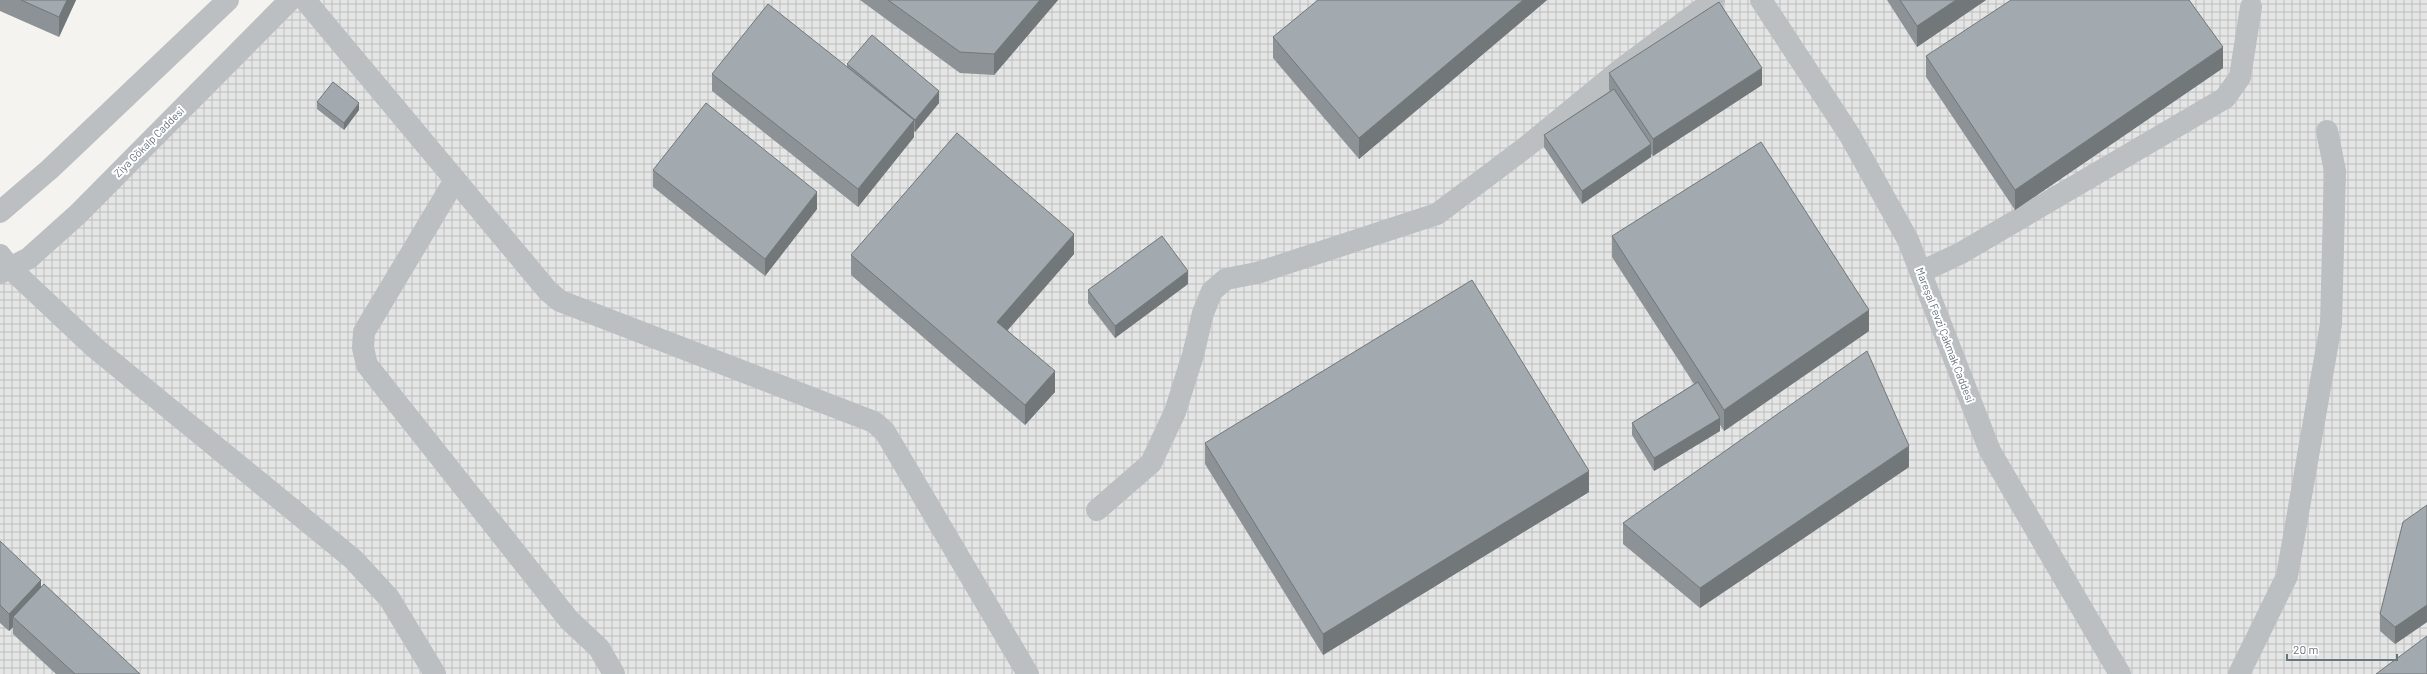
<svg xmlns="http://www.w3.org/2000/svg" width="2427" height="674" font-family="Barlow,sans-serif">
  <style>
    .industrial { fill: url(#industrial-grid) }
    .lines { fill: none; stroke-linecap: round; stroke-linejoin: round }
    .minor { stroke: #bbbfc2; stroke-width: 22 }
    .wall { fill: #8c9296 }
    .shaded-wall { fill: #72777a }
    .building { fill: #a3aaaf; stroke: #72777a }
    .labels { text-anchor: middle; stroke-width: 4; stroke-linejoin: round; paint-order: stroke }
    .street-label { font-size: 11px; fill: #67757e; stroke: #fff }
  </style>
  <defs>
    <pattern id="industrial-grid" width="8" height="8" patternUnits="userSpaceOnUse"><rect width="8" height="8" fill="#e4e5e4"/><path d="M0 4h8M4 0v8" fill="none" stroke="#bdbebe"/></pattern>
  </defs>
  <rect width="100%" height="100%" fill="#f4f3f0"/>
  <polygon class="industrial" points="294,0 2427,0 2427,674 0,674 0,275"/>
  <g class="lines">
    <g class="minor">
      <polyline points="305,0 548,291 560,301 874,422 885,432 1028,674"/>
      <polyline points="1761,0 1849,134 1908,240 1990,451 2120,674"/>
      <polyline points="455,180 364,332 363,348 367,365 569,620 599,648 614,674"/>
      <polyline points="0,212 50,169 228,0"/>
      <polyline points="0,255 10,268 94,347 353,559 389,598 435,674"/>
      <polyline points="1921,272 1961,253 2225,98 2240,77 2251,7"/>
      <polyline points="0,273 29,258 78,214 290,0"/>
      <polyline points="1097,510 1151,463 1175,412 1193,355 1203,313 1212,291 1226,279 1257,273 1437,214 1526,147 1620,70 1714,0"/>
      <polyline points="2239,674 2287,576 2331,324 2335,171 2327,131"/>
    </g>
  </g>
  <g class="wall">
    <polygon points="0,0 76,0 59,37 0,11"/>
    <polygon points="860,0 1058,0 994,75 960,73"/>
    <polygon points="1547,0 1359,159 1273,58 1273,37"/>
    <polygon points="1887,0 1986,0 1917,47"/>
    <polygon points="1926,56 2223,68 2015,210 1926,77"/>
    <polygon points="847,64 939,103 915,132 914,131 914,137 858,207 712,91 712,74 847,68"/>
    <polygon points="1609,73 1762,85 1653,156 1651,154 1651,157 1582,204 1544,147 1544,135 1610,91 1609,90"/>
    <polygon points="317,102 359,110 344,130 317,109"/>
    <polygon points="653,170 817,209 765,276 653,187"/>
    <polygon points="1612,236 1869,331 1724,431 1720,425 1720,431 1654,471 1632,435 1632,423 1694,384 1612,257"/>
    <polygon points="1074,254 1008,330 1055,392 1025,425 851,275 851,255"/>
    <polygon points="1188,284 1115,338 1088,303 1088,290"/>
    <polygon points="1205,443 1589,492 1323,655 1205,464"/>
    <polygon points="1909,467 1700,608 1623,544 1623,523"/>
    <polygon points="2427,505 2427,622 2395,644 2380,631 2380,614"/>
    <polygon points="0,541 41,587 140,674 56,674 13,634 13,627 9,631 0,623"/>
  </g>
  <g class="shaded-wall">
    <polygon points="67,0 76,0 59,37 59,17"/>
    <polygon points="1040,0 1058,0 994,75 994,54"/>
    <polygon points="1523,0 1547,0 1359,159 1359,138"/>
    <polygon points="1956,0 1986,0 1917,47 1917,26"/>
    <polygon points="2223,47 2223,68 2015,210 2015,190"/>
    <polygon points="1762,68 1762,85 1653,156 1653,139"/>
    <polygon points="939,91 939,103 915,132 915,120"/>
    <polygon points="359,103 359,110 344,130 344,123"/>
    <polygon points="914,120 914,137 858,207 858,189"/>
    <polygon points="1651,144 1651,157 1582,204 1582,191"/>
    <polygon points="817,192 817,209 765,276 765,259"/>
    <polygon points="1074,234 1074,254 997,342 997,322"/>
    <polygon points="1188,271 1188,284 1115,338 1115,326"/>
    <polygon points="1869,310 1869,331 1724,431 1724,410"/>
    <polygon points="1055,371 1055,392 1025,425 1025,405"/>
    <polygon points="1720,418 1720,431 1654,471 1654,458"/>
    <polygon points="1909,446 1909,467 1700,608 1700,588"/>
    <polygon points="1589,471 1589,492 1323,655 1323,634"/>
    <polygon points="41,580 41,598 13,617 13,627 9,631 9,614"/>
    <polygon points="2427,605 2427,622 2395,644 2395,627"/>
  </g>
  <g class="building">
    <polygon points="21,0 67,0 59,17"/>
    <polygon points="888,0 1040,0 994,54 960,52"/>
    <polygon points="1318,0 1523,0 1359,138 1273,37"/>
    <polygon points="1900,0 1956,0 1917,26"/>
    <polygon points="2011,0 2189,0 2223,47 2015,190 1926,56"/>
    <polygon points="1719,2 1762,68 1653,139 1609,73"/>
    <polygon points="768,4 914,120 858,189 712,74"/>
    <polygon points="872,35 939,91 915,120 847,64"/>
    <polygon points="333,82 359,103 344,123 317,102"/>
    <polygon points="1614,89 1651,144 1582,191 1544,135"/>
    <polygon points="706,103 817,192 765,259 653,170"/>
    <polygon points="957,133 1074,234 997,322 1055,371 1025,405 851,255"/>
    <polygon points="1761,142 1869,310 1724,410 1612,236"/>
    <polygon points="1162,236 1188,271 1115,326 1088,290"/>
    <polygon points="1472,280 1589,471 1323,634 1205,443"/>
    <polygon points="1867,351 1909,446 1700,588 1623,523"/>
    <polygon points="1698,382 1720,418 1654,458 1632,423"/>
    <polygon points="2427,505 2427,605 2395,627 2380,614 2403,522"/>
    <polygon points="0,541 41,580 9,614 0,605"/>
    <polygon points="44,584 140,674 75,674 13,617"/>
    <polygon points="2427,636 2427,674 2376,674"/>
  </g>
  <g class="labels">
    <g class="street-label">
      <text transform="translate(149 142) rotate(-45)" y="4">Ziya Gökalp Caddesi</text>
      <text transform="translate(1945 335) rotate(69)" y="4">Mareşal Fevzi Çakmak Caddesi</text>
    </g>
  </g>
  <path d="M2287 654v6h110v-6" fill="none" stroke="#67757e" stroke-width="2"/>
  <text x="2293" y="654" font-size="12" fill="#67757e" stroke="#ffffff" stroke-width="3" paint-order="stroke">20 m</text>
</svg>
